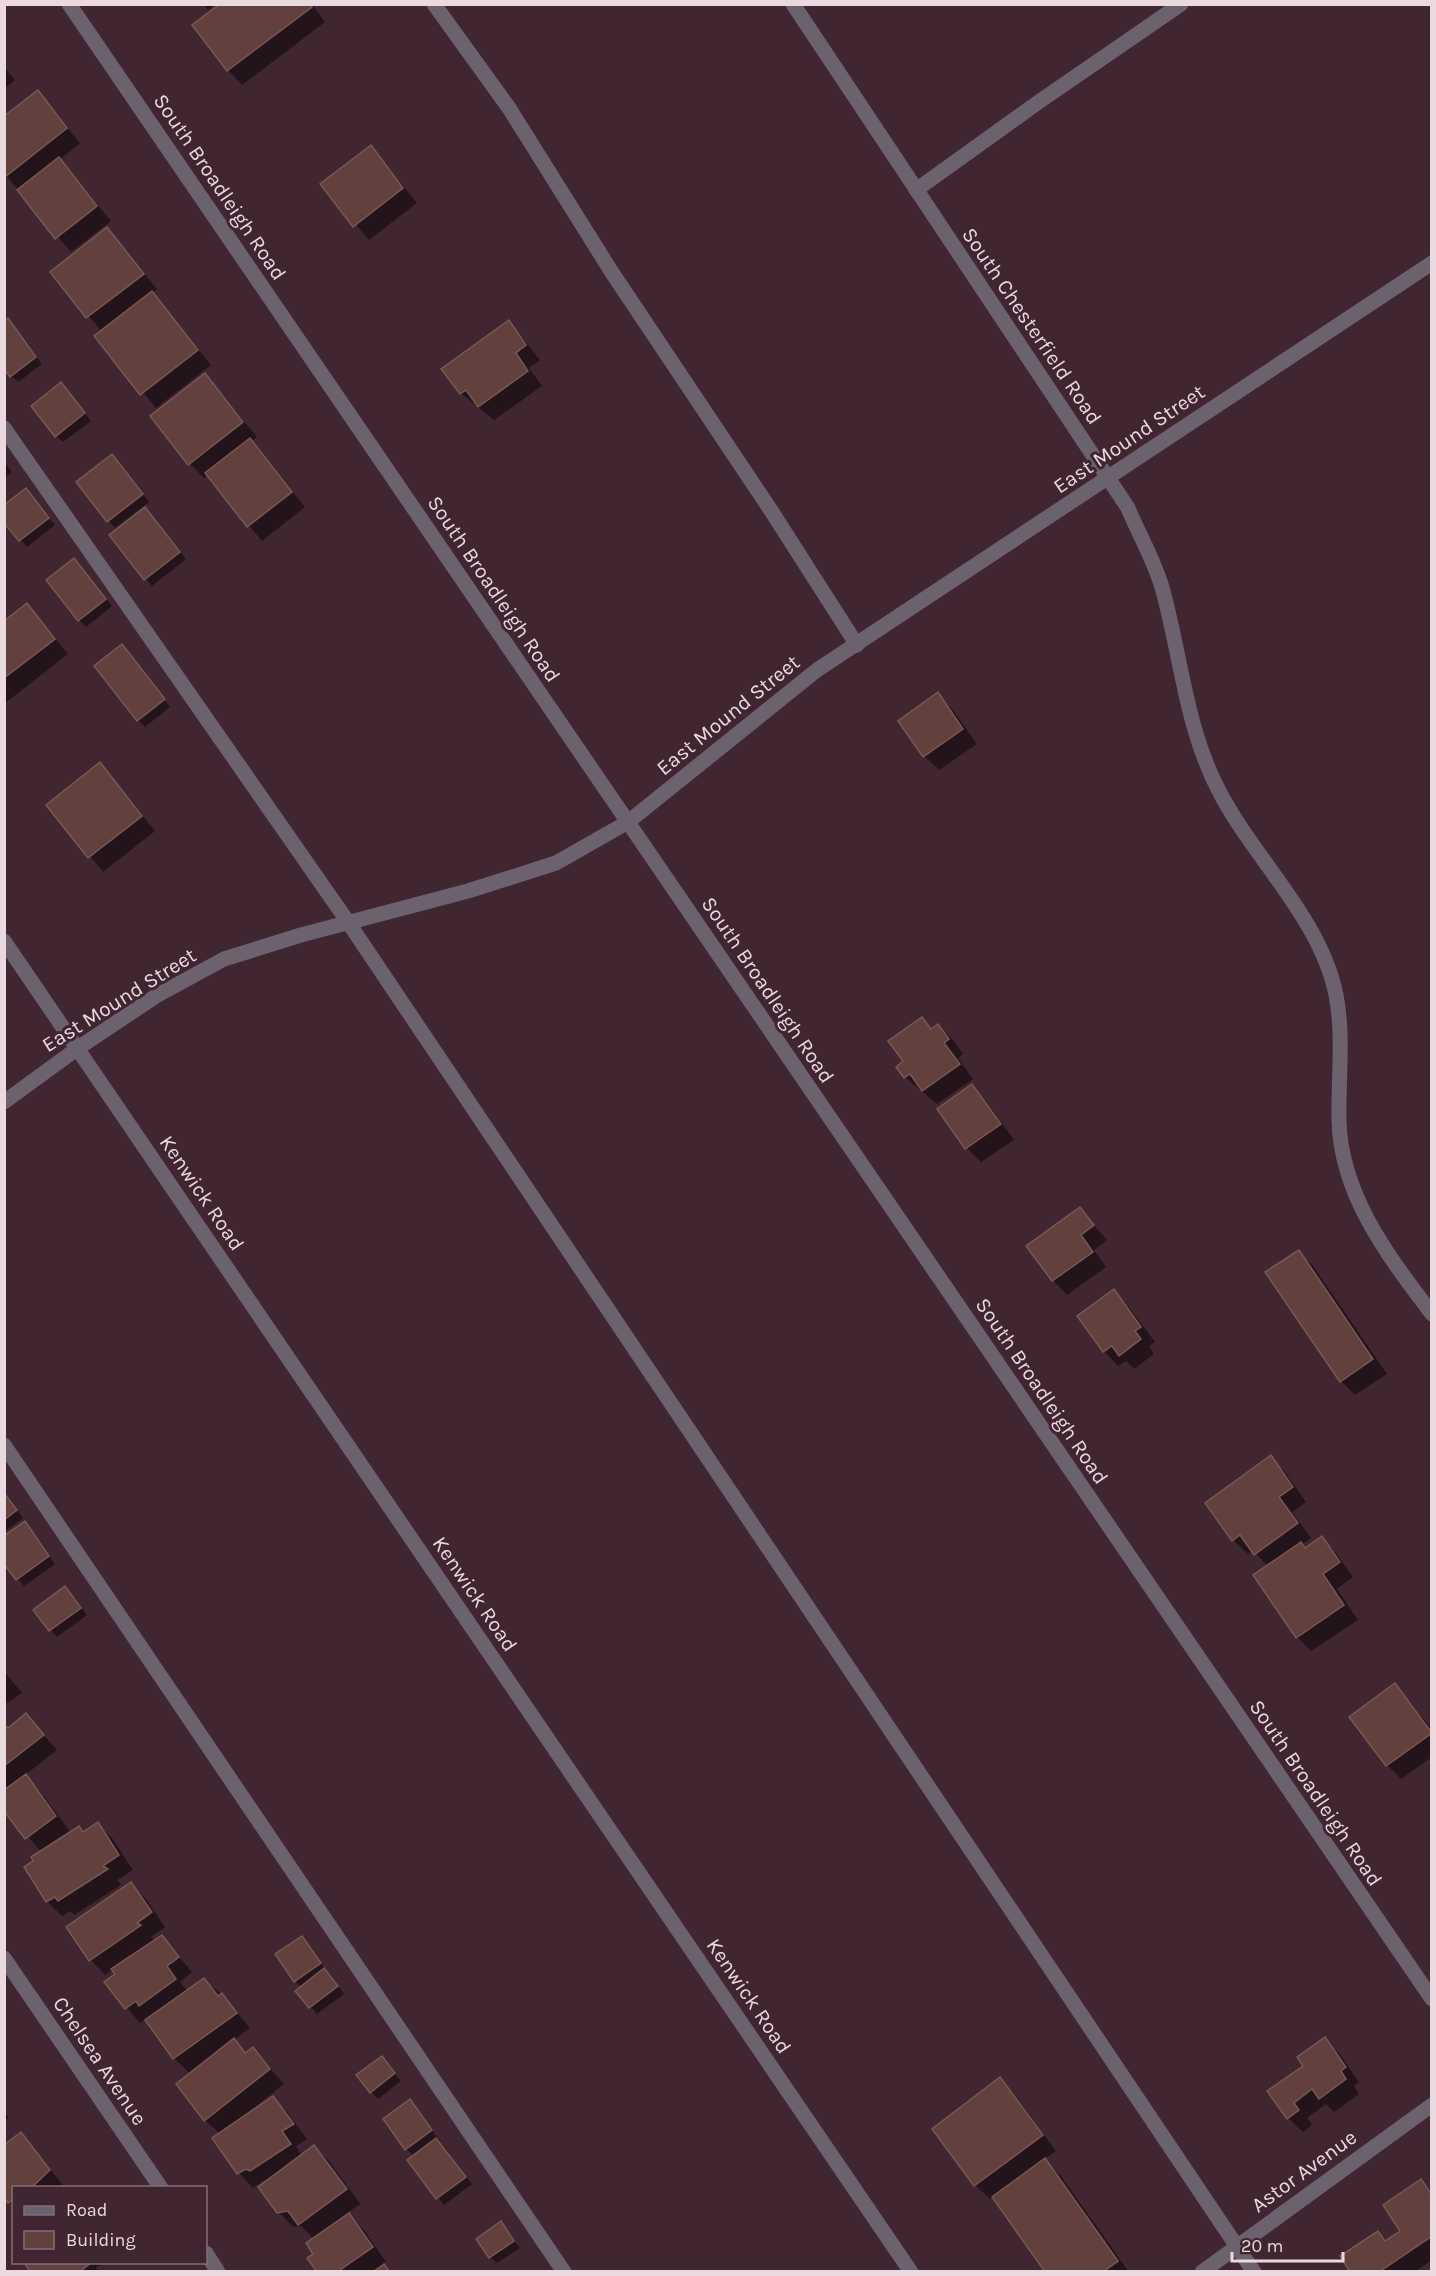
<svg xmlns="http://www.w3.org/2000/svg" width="1436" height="2276" font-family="Karla,sans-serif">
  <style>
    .shadow { fill: #0007 }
    .building { fill: #61403d; stroke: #795854; stroke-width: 1.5 }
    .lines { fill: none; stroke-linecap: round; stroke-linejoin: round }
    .lane { stroke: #6b626e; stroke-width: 15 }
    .street { stroke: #6b626e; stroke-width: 15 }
    .labels { text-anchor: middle; stroke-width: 6; stroke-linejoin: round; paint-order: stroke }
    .street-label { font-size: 21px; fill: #ebd9e0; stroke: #402631 }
  </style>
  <rect width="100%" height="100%" fill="#402631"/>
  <g class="shadow">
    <polygon points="203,4 215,4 208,10"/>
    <polygon points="223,4 312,4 325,22 242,85 228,70"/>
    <polygon points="4,67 15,80 4,89"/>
    <polygon points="37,92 80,143 59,160 111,221 71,252 4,173 4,118"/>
    <polygon points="371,147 417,203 369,240 322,184"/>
    <polygon points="107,229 157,289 152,293 211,365 156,408 97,337 102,332 52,272"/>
    <polygon points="8,320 42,364 18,382 11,376"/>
    <polygon points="509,322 540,360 529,368 542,386 494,420 461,393"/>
    <polygon points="205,375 257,437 251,442 305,507 262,541 208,475 204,478 190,464 152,416"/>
    <polygon points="67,391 91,421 63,442 56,436"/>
    <polygon points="4,462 12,472 4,478"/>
    <polygon points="119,463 149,502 115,528 78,483"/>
    <polygon points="32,497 55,525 27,547 4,520"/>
    <polygon points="145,509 186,559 152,586 111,535"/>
    <polygon points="74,560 112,606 86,627 79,620"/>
    <polygon points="27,605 68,654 4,704 4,622"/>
    <polygon points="129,653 170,707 145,727 138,720"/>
    <polygon points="938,694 952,709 977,744 939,770 924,756"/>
    <polygon points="100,764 155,831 103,872 48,805"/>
    <polygon points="922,1019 933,1030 938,1026 953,1040 963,1054 958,1058 973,1079 937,1104 905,1077"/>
    <polygon points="972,1086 986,1101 1014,1140 981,1162 967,1148"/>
    <polygon points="1080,1209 1107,1240 1094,1250 1106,1267 1067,1295 1053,1280"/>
    <polygon points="1298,1252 1313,1266 1387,1374 1355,1395 1341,1381"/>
    <polygon points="1113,1291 1128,1306 1155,1342 1149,1346 1154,1354 1134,1369 1126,1361 1118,1366 1104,1351"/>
    <polygon points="1270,1457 1285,1472 1306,1502 1292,1512 1311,1538 1302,1545 1306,1549 1322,1538 1336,1553 1353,1577 1337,1589 1358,1620 1311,1651 1297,1637 1268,1567 1253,1550 1248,1554 1233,1540"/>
    <polygon points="4,1493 23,1518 4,1532"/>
    <polygon points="25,1523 55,1564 24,1586 4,1562"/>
    <polygon points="71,1595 87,1615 57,1637 35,1611"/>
    <polygon points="4,1671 22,1693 4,1705"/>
    <polygon points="1395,1685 1432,1729 1432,1757 1401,1779 1387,1765"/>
    <polygon points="26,1715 57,1750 25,1775 40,1791 71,1833 79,1828 84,1833 98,1824 112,1838 133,1870 117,1880 121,1885 74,1915 70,1911 62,1916 47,1901 35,1861 41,1852 4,1808 4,1723 10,1729"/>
    <polygon points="131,1884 146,1899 165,1927 151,1937 155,1941 162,1937 192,1972 180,1982 188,1992 204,1980 222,1995 250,2028 234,2040 247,2054 253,2049 284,2084 251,2110 252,2112 273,2098 287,2112 307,2139 296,2146 302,2156 314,2147 329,2161 360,2204 347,2213 364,2230 386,2262 382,2264 390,2272 318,2272 314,2239 301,2226 293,2227 279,2212 266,2179 253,2188 239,2173 214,2138 220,2134 205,2120 190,2074 174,2058 146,2019 140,2023 106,1982 117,1974 113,1969 105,1975 91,1960 68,1927"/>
    <polygon points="302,1938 344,1994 317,2014 297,1991 302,1988 295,1981"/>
    <polygon points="1324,2039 1339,2053 1359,2082 1354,2086 1359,2094 1334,2112 1326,2104 1307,2118 1312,2125 1303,2132 1288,2118 1305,2066"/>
    <polygon points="382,2058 401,2081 378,2099 371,2092"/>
    <polygon points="1000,2079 1014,2094 1056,2151 1044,2159 1060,2175 1129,2272 1047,2272 993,2197 990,2199 975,2185"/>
    <polygon points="410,2101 472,2184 444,2205 409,2160 414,2156 406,2149"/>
    <polygon points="4,2112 9,2118 4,2121"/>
    <polygon points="21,2134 63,2185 61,2188 14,2188 14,2207 4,2196"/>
    <polygon points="1421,2181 1432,2191 1432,2260 1415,2272 1352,2272 1377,2233 1387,2242 1402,2231"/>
    <polygon points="501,2223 520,2248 497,2263 490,2257"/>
    <polygon points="26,2262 98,2262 100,2265 96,2268 99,2272 32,2272"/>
  </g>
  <g class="building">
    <polygon points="220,4 310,4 312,7 227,71 192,25"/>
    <polygon points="38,90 67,128 5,177 4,116"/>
    <polygon points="371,145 403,188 353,227 320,184"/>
    <polygon points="59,157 97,206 55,239 17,190"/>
    <polygon points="107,227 144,274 86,318 50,272"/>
    <polygon points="152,291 198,350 140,395 94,336"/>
    <polygon points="8,318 36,357 10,377 4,369 4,321"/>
    <polygon points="509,320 526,345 516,353 528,371 478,407 466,390 460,394 441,369"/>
    <polygon points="205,373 243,422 188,465 150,416"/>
    <polygon points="61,382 85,413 55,437 31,406"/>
    <polygon points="250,438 292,492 247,527 205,473"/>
    <polygon points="112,454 143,494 107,522 76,482"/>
    <polygon points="26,488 49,518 19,541 4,523 4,505"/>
    <polygon points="145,507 180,552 144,580 109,535"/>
    <polygon points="74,558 106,599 78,621 46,580"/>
    <polygon points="27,603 55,639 4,678 4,621"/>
    <polygon points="122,644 165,699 137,721 94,666"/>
    <polygon points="938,692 963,729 923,757 898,721"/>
    <polygon points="100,762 142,816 88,858 46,805"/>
    <polygon points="922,1017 931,1029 938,1024 949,1039 944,1043 960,1064 922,1091 910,1074 904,1078 896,1067 903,1061 888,1041"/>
    <polygon points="972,1084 1001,1124 965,1149 937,1109"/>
    <polygon points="1080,1207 1094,1225 1081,1235 1093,1252 1052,1281 1026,1246"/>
    <polygon points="1299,1250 1373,1359 1340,1382 1265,1272"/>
    <polygon points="1114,1289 1141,1327 1135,1331 1141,1339 1119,1356 1112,1346 1103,1352 1077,1316"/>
    <polygon points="1271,1455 1293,1487 1279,1497 1298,1523 1254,1555 1240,1535 1232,1541 1205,1503"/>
    <polygon points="4,1493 17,1510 4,1520"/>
    <polygon points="25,1521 49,1556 16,1580 4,1564 4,1536"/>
    <polygon points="1322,1536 1340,1562 1323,1574 1344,1605 1296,1638 1253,1575 1301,1542 1305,1548"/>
    <polygon points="65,1586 81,1608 49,1631 33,1610"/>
    <polygon points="1395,1683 1432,1733 1386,1766 1349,1717"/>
    <polygon points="26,1713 44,1735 4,1766 4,1724 8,1728"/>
    <polygon points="26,1774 56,1816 25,1839 4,1811 4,1790"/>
    <polygon points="98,1822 119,1855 103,1866 108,1869 58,1901 55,1897 46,1902 24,1867 33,1861 31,1857 79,1826 83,1832"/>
    <polygon points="131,1882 152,1912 137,1923 141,1925 89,1961 66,1927"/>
    <polygon points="162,1935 179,1957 167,1966 176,1979 139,2006 136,2001 125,2009 104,1982 115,1974 111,1969"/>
    <polygon points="302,1936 321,1963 294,1982 275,1954"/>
    <polygon points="324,1968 338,1986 309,2008 295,1991"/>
    <polygon points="204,1978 218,1996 222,1993 237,2013 173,2059 145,2020"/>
    <polygon points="1325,2037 1346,2067 1341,2071 1346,2079 1319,2099 1312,2089 1294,2103 1299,2110 1287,2119 1267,2091 1303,2066 1297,2057"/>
    <polygon points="234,2038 245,2053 253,2047 270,2069 204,2121 176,2084"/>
    <polygon points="382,2056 395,2073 370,2093 356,2075"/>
    <polygon points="1000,2077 1043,2135 974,2186 932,2129"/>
    <polygon points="273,2096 294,2124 282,2131 291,2144 250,2171 246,2169 237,2174 212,2138"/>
    <polygon points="410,2099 432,2130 405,2150 383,2119"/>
    <polygon points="21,2132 50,2170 31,2188 14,2188 14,2199 8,2203 4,2198 4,2145"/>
    <polygon points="436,2138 466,2177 436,2199 407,2160"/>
    <polygon points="314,2145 347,2189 298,2225 288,2211 277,2213 258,2187"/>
    <polygon points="1045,2158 1118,2261 1103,2272 1045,2272 992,2197"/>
    <polygon points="1421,2179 1432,2195 1432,2236 1379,2272 1350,2272 1340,2256 1378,2231 1385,2241 1400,2231 1383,2205"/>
    <polygon points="349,2213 373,2247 337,2272 317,2272 307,2258 313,2254 306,2243"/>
    <polygon points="501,2221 514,2241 489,2258 476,2239"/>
    <polygon points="24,2262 91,2262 91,2263 79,2272 30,2272"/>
    <polygon points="384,2264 390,2272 373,2272"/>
  </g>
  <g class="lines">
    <g class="lane">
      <polyline points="434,4 509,108 611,271 772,512 857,645"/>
      <polyline points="916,190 1040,101 1181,4"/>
      <polyline points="4,428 348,922 1254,2272"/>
      <polyline points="4,1445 564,2272"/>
    </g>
    <g class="street">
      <polyline points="69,4 1432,1999"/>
      <path d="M793 4 1128 508C1139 535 1156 563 1163 591 1181 657 1186 726 1217 787 1251 856 1321 918 1336 995 1344 1036 1338 1080 1339 1121 1341 1196 1389 1257 1432 1314"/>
      <polyline points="4,941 911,2272"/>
      <polyline points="4,1102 78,1048 156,996 224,959 301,935 468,891 556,863 628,822 817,670 1432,263"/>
      <polyline points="4,1958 161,2188"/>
      <polyline points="206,2253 218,2272"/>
      <polyline points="1202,2272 1432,2105"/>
    </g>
  </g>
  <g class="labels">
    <g class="street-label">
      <text transform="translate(220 187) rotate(56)" y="7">South Broadleigh Road</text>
      <text transform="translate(1032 326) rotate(56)" y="7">South Chesterfield Road</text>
      <text transform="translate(1129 439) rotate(-34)" y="7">East Mound Street</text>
      <text transform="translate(494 589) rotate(56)" y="7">South Broadleigh Road</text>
      <text transform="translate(728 715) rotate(-39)" y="7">East Mound Street</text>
      <text transform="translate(768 990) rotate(56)" y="7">South Broadleigh Road</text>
      <text transform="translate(119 1000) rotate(-32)" y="7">East Mound Street</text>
      <text transform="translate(202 1193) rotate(56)" y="7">Kenwick Road</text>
      <text transform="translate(1042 1391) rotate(56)" y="7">South Broadleigh Road</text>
      <text transform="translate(475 1594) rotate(56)" y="7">Kenwick Road</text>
      <text transform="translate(1316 1793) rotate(56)" y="7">South Broadleigh Road</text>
      <text transform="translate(749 1996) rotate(56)" y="7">Kenwick Road</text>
      <text transform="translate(100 2061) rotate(56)" y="7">Chelsea Avenue</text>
      <text transform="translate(1304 2171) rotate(-36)" y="7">Astor Avenue</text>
    </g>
  </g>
  <rect width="1436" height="2276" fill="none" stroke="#ebd9e0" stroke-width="12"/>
  <rect x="12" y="2186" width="195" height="78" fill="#402631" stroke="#846e77" stroke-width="1.5"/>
  <rect x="24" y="2206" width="30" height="9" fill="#6b626e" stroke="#846e77" stroke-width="1.5"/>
  <text x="66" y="2216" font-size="18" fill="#ebd9e0">Road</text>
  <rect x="24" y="2231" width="30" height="18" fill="#61403d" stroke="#846e77" stroke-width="1.5"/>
  <text x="66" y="2246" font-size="18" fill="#ebd9e0">Building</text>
  <path d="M1232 2252v9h111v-9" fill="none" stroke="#ebd9e0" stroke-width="3"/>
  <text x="1241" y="2252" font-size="18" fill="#ebd9e0" stroke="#402631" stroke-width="4.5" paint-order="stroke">20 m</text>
</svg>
